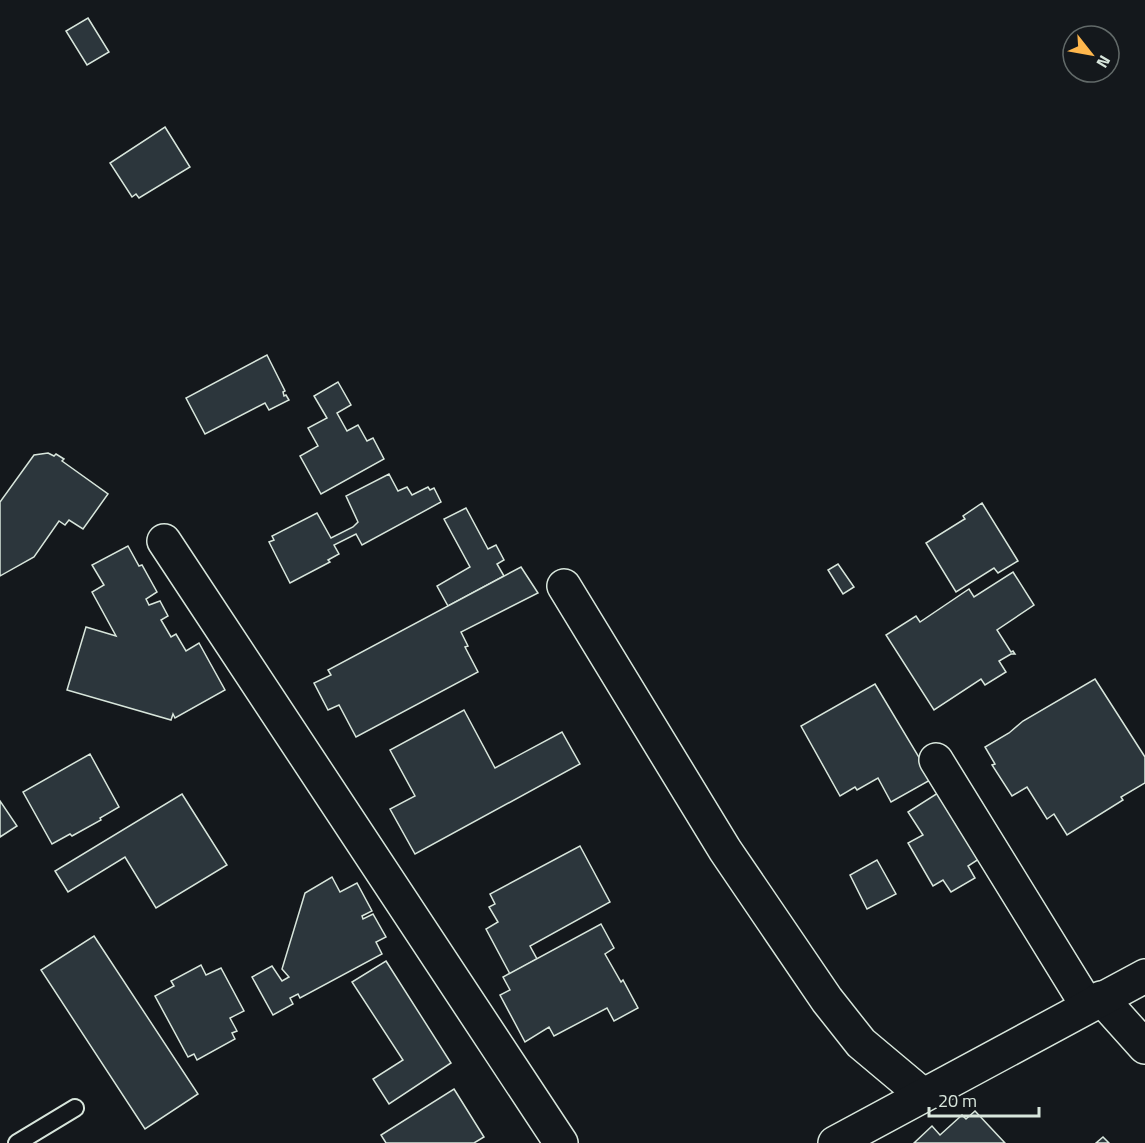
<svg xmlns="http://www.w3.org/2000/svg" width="1145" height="1143" font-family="'Titillium Web',sans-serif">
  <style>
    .building { fill: #2c363c; stroke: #d8e6dc; stroke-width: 1.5 }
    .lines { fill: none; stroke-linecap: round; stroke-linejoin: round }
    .service-casing { stroke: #d8e6dc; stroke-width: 20 }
    .minor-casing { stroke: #d8e6dc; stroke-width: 36 }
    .service { stroke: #14181c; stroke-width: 16 }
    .minor { stroke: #14181c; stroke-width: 33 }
  </style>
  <rect width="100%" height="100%" fill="#14181c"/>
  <g class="building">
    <polygon points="88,18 109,52 87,65 66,31"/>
    <polygon points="165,127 190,167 139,198 136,194 132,197 110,163"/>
    <polygon points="267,355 285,391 283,392 284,396 286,395 289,400 269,410 265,403 205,434 186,398"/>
    <polygon points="338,382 351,405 337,413 347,431 358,425 367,441 373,438 384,459 321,494 300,456 318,446 308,428 327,418 314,396"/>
    <polygon points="48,453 54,456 56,454 64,459 62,461 108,494 83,529 69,520 65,525 59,521 34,557 0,576 0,502 34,455"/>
    <polygon points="389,474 398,491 407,487 412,495 428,487 430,490 434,488 441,502 362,545 356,534 334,545 339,554 328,560 330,562 290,583 269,542 274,540 272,536 317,513 331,538 353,527 358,522 346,496"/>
    <polygon points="982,503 1018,561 998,573 994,568 956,592 926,543 963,520 965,519 963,516"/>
    <polygon points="466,508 488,549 496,545 504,560 497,564 504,576 448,606 437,586 470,567 444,519"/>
    <polygon points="128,546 139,566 142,565 157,592 146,599 149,605 160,601 168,616 161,620 171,637 176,634 186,651 199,643 225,690 175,718 173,714 171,720 67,690 86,627 116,636 92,592 104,585 92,565"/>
    <polygon points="838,564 854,587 843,594 828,570"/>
    <polygon points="521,567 538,593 461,632 468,646 465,647 478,672 356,737 339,705 328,710 314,683 331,675 328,670"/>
    <polygon points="1013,572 1034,605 997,630 1011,652 1013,651 1015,654 1011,654 999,661 1006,672 985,685 981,679 934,710 886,635 916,616 920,622 969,589 974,597"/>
    <polygon points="1095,679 1145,757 1145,783 1121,797 1123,800 1067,835 1054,814 1047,819 1027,787 1012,796 992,765 995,764 985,747 1009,733 1023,721"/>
    <polygon points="875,684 932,779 891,802 878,778 857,790 855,787 840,796 801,726"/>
    <polygon points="464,710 495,768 562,732 580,764 415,854 390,809 415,796 390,750"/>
    <polygon points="90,754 119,807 100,818 101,820 72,836 70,834 52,844 23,792"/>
    <polygon points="941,791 982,857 968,866 975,878 951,892 943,880 933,886 908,843 923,835 908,812"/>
    <polygon points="182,794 227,865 156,908 125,857 68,892 55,871"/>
    <polygon points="0,801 17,826 0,837"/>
    <polygon points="580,846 610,902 530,946 537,959 510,974 486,929 498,922 489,907 495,904 490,894"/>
    <polygon points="877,860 896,894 867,909 850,875"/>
    <polygon points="332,877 340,892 357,883 372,911 362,916 363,919 373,914 386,937 376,942 382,954 300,998 298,994 290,998 293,1004 273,1015 252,977 272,966 282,981 289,977 282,969 305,893"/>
    <polygon points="601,924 614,948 605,954 621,982 623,980 638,1008 614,1021 607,1008 554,1036 549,1027 525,1042 500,995 510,990 503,977"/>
    <polygon points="94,936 198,1094 145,1129 41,970"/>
    <polygon points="386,961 451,1063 389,1104 373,1079 403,1060 352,982"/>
    <polygon points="201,965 206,975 221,968 244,1011 230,1018 237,1031 232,1033 235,1039 197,1060 194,1054 188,1057 155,996 174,986 171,981"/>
    <polygon points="454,1089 484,1137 474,1143 386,1143 381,1135"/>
    <polygon points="975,1111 1005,1143 914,1143 932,1126 940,1135 962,1115 966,1119"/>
    <polygon points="1103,1137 1109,1143 1096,1143"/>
  </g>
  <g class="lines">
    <defs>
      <polyline id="service" points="17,1143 75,1108"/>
      <g id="minor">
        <polyline points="164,541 561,1143"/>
        <polyline points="564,586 725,850 827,1000 861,1043 923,1095"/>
        <polyline points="936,760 1087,1005"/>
        <polyline points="1101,998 1145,1047"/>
        <polyline points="835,1143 1145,976"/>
      </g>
    </defs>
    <use href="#service" class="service-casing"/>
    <use href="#minor" class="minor-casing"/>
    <use href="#service" class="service"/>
    <use href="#minor" class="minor"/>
  </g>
  <g transform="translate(1091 54) rotate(121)"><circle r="28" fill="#14181c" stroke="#626a69" stroke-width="1.5"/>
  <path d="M0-4.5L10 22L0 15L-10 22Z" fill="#ffb74d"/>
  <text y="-9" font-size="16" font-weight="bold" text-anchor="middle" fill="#d8e6dc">N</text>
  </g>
  <path d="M929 1107v9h110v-9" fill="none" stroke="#d8e6dc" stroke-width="3"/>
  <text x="938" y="1107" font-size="18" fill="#d8e6dc" stroke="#14181c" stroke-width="4.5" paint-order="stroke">20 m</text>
</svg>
